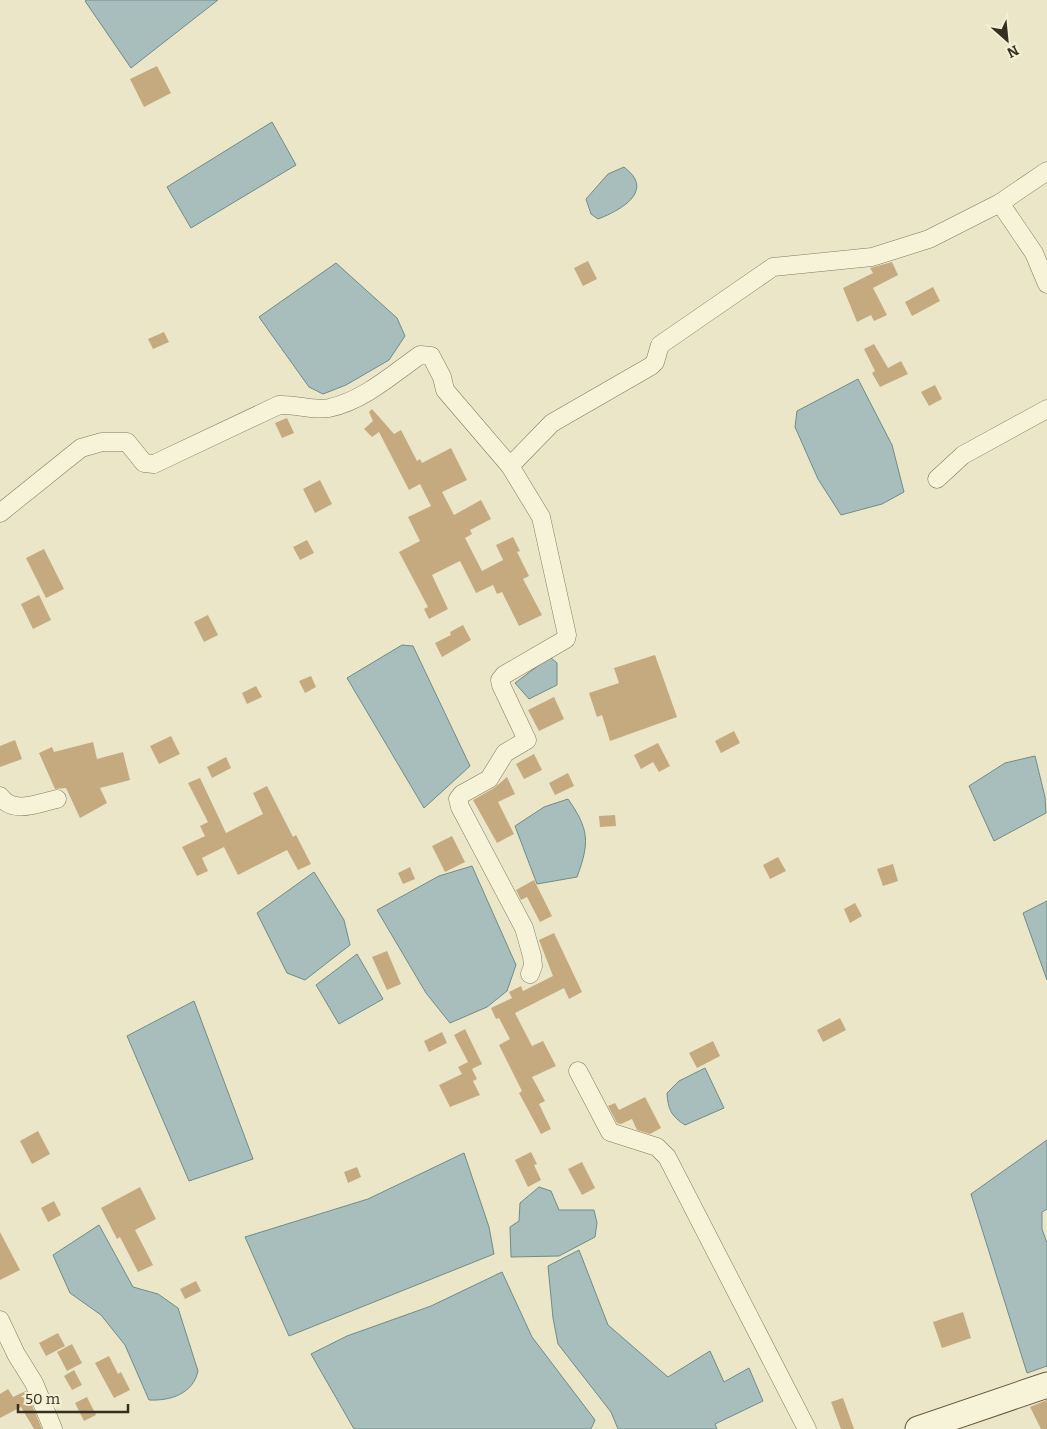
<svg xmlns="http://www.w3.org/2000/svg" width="1047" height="1429" font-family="Bitter,serif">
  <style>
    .water { fill: #a7bebc; stroke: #6f8c8a }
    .building { fill: #c5aa80 }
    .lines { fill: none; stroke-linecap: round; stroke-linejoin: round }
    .minor-casing { stroke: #84795e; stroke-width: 19 }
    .secondary-casing { stroke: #665a41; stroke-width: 27 }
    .minor { stroke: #f6f3d9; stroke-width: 18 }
    .secondary { stroke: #f6f3d9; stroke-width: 25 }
  </style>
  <rect width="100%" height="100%" fill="#eae6c7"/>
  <g class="water">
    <polygon points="87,0 218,0 131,68 85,1"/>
    <polygon points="272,122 296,165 191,228 167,187"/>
    <path d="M624 167C627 170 633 174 635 179 645 199 611 214 598 219L591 214 586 199 608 174Z"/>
    <polygon points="336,263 397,318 405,336 389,360 346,385 323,394 309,387 259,317"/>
    <polygon points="858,379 892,445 904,492 882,504 841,515 818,479 795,427 797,411"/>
    <polygon points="402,645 413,646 470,766 424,808 347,678"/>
    <polygon points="550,657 557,663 557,685 529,699 515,683"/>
    <polygon points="1035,756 1045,797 1046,813 994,841 969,786 1005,763"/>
    <path d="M568 799C589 829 590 842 577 877L537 884 515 826 544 807Z"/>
    <polygon points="472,866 516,965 507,991 487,1007 450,1023 426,993 377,910 439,876"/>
    <polygon points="314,872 344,920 350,945 305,980 287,973 257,913"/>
    <polygon points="1047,901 1047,980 1023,913"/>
    <polygon points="357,954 383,999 339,1024 316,985"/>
    <polygon points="194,1001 253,1159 189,1181 127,1036"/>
    <path d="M705 1068 724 1108 685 1125C671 1116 668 1109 667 1093L679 1081Z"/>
    <polygon points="1047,1140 1047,1209 1042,1212 1042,1229 1047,1243 1047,1366 1027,1373 971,1194"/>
    <polygon points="464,1153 489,1227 494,1254 289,1336 245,1237 368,1199"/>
    <polygon points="539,1187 551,1191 559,1210 594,1210 597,1223 595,1237 559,1256 511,1257 510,1227 519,1221 520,1203"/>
    <path d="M99 1225 133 1287 158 1294 178 1308 198 1371C193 1394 170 1401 149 1400L125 1345 101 1315 70 1293 53 1255Z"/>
    <polygon points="579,1250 608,1325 668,1377 710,1351 724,1382 749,1368 763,1401 715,1424 717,1429 618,1429 611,1412 558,1344 553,1318 548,1266"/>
    <polygon points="502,1272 532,1337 595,1420 591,1429 354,1429 311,1354 347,1336 431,1306"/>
  </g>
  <g class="building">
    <polygon points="157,66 171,93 144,107 130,79"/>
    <polygon points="588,261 597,279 583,286 574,268"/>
    <polygon points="892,262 898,275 873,288 887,315 874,321 871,315 857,322 843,288 873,273 870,268"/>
    <polygon points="933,287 940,301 912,316 905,302"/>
    <polygon points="164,332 169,342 153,349 148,339"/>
    <polygon points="874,344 888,368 901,361 908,374 880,387 872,373 875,371 864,349"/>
    <polygon points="935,385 942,399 929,406 921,392"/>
    <polygon points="372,409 394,434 401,430 417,461 420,459 422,463 451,448 467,480 442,492 454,515 481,500 491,519 470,530 472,534 465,538 482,571 503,560 496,545 513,537 520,551 517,552 529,576 523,579 542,615 519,626 502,592 497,594 493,585 476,593 460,561 432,575 448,609 429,619 424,609 428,607 399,552 420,541 408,517 431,506 420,484 409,490 379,432 372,437 364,429 373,421 369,412"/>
    <polygon points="287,418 294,433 282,438 275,423"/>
    <polygon points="320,480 332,504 315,513 303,489"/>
    <polygon points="307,540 314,553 300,560 293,547"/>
    <polygon points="44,549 64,589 46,598 26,558"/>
    <polygon points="39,595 51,620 33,629 21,604"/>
    <polygon points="208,615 218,635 204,642 194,622"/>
    <polygon points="463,625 471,640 442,657 435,643 451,635 450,632"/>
    <polygon points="655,655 677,717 610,741 602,715 597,717 589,693 619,683 614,668"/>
    <polygon points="311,676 316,687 305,693 299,681"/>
    <polygon points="256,686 262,697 247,704 242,693"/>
    <polygon points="554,697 564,719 539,731 528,710"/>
    <polygon points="734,731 740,743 721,753 715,741"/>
    <polygon points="171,736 180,754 159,764 150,746"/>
    <polygon points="15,740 22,759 0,767 0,746"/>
    <polygon points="93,742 97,759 123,752 130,780 100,788 107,803 80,818 66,788 55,789 39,753 52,747 54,752"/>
    <polygon points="658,743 670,766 659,772 653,762 641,769 634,755"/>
    <polygon points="534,754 542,770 524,779 516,764"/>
    <polygon points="226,757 231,768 212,778 207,767"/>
    <polygon points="568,773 574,786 555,795 549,783"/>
    <polygon points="507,777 515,794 498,802 514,834 497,843 473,800 494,788"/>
    <polygon points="200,778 226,833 263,814 253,793 267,786 293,837 296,835 311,864 298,870 287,850 238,875 224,847 202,858 208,871 197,876 182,847 205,836 200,826 208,822 188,783"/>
    <polygon points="615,815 616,826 600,827 599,816"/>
    <polygon points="452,836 465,862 445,872 432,846"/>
    <polygon points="778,857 786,871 770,879 763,865"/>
    <polygon points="893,864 898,881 883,886 877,869"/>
    <polygon points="410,867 415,879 403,884 398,873"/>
    <polygon points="534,880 552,916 540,922 527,897 521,900 516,890"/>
    <polygon points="855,903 862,916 850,923 844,909"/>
    <polygon points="554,933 582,992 569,999 564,988 515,1013 532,1046 543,1041 556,1066 532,1077 545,1101 539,1104 551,1129 541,1134 519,1093 522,1091 499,1045 510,1039 499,1018 496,1019 491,1008 512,998 509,992 521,986 523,991 553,976 539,940"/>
    <polygon points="387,951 401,984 387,990 372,957"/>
    <polygon points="840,1018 846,1030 823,1042 817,1030"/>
    <polygon points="465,1029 482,1064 472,1069 477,1079 473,1081 480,1095 450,1107 439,1085 462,1074 458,1067 468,1062 454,1035"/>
    <polygon points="442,1032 447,1043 429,1052 424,1041"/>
    <polygon points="713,1041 720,1056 697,1068 689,1053"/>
    <polygon points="645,1097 661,1128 650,1134 637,1130 632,1119 621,1124 617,1123 608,1106 615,1103 619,1110"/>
    <polygon points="38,1131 50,1154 32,1164 20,1141"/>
    <polygon points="531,1152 537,1164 534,1165 541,1180 528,1187 515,1160"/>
    <polygon points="582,1162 595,1188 582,1195 568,1169"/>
    <polygon points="357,1167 361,1177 348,1183 344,1172"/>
    <polygon points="140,1187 156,1219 135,1230 153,1265 138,1272 120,1237 117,1239 101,1208"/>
    <polygon points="54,1201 61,1215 48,1222 41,1208"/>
    <polygon points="0,1232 20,1270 0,1280"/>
    <polygon points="196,1281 201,1291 185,1299 180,1289"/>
    <polygon points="963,1312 971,1338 942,1348 933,1322"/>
    <polygon points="58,1333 65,1346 46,1356 39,1343"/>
    <polygon points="72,1344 82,1363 67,1371 57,1352"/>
    <polygon points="109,1356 118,1374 121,1372 130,1390 114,1398 95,1363"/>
    <polygon points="74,1370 82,1385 72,1390 64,1376"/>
    <polygon points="8,1389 13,1397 26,1391 42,1429 34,1429 21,1407 0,1418 0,1394"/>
    <polygon points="87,1397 96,1415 84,1421 75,1403"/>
    <polygon points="843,1398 854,1429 841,1429 831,1402"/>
    <polygon points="1047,1400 1047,1429 1041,1429 1030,1407"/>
  </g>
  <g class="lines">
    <defs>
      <g id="minor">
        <polyline points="1000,203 1034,253 1047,284"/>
        <polyline points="510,466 541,517 567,635 566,639 504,675 500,680 501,685 527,740 505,753 489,779 462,794 458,799 460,807 524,928 532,956 533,966 530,974"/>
        <polyline points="937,479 963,455 1047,409"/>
        <path d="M0 513 81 448 102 442H127L144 463 154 464 279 405C297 404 312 411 329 408 363 401 393 374 420 355L431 356 442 377 445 390 510 466 552 423 651 366 655 362 660 345 773 267 872 257 929 239 1000 203 1047 171"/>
        <path d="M0 796C13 815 38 803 57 799"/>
        <polyline points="578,1071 610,1132 657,1147 667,1157 807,1429"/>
        <polyline points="0,1320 16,1354 34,1383 53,1429"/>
      </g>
      <polyline id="secondary" points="918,1429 1047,1385"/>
    </defs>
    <use href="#minor" class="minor-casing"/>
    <use href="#secondary" class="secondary-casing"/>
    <use href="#minor" class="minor"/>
    <use href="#secondary" class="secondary"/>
  </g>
  <g transform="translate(1007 40) rotate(153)" stroke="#f2efd5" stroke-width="4" paint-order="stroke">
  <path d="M0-4L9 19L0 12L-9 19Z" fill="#362f20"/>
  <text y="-8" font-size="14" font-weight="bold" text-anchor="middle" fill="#362f20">N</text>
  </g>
  <path d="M18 1404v8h110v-8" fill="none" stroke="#362f20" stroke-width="2.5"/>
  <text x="25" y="1404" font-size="15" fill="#362f20" stroke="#f2efd5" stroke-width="4" paint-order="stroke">50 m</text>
</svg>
